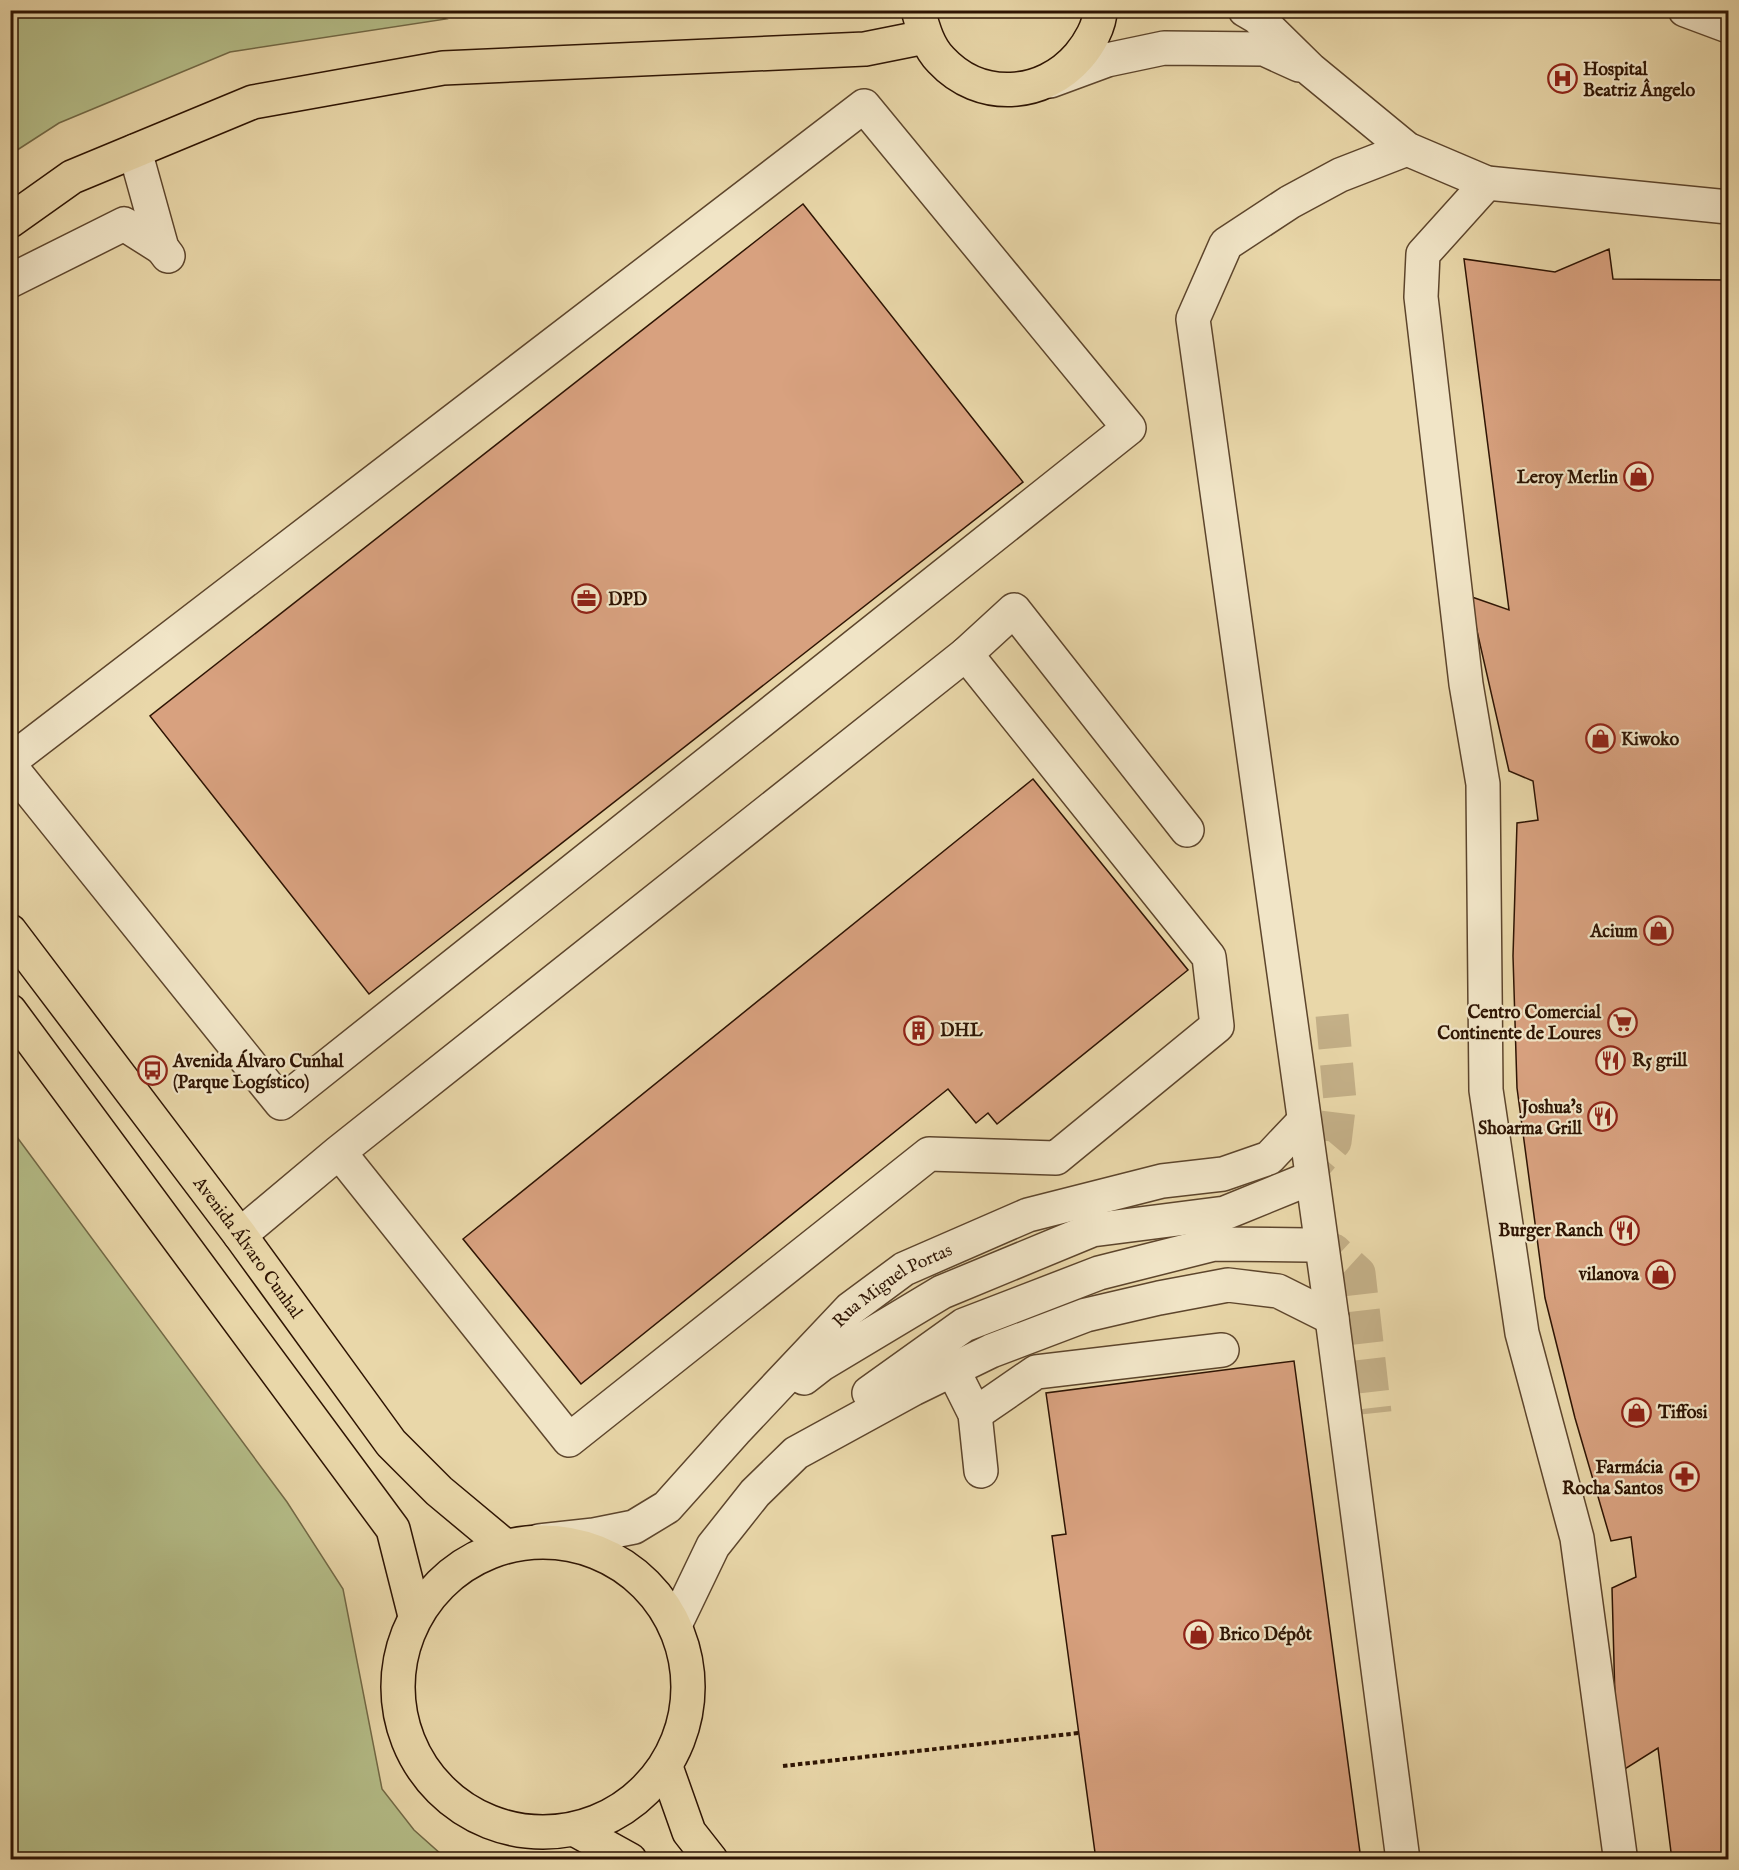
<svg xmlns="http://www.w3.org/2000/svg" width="1739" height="1870" font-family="'IM FELL English',serif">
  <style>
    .grass { fill: #b5be89; stroke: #726946; stroke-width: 1.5 }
    .building { fill: #d8a17f; stroke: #2e1403; stroke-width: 1.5 }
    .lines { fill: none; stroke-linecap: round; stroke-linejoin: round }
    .minor-tunnel { stroke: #c4b088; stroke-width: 33; stroke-dasharray: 33 16; stroke-linecap: butt }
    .minor-casing { stroke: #5d452c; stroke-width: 36 }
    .major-casing { stroke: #2e1403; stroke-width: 36 }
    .path { stroke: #2e1403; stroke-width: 4; stroke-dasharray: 4.5 3; stroke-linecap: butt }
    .minor { stroke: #f1e5c7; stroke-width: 33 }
    .major { stroke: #e9d7a9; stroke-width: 33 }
    .labels { text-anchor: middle; stroke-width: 4.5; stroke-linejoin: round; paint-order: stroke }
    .poi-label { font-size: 18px; font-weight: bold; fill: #2e1403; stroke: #f1e5c7; text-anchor: start }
    .street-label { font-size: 18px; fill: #2e1403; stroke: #f1e5c7 }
  </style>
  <rect width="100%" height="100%" fill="#e9d7a9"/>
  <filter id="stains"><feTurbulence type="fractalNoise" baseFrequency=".00333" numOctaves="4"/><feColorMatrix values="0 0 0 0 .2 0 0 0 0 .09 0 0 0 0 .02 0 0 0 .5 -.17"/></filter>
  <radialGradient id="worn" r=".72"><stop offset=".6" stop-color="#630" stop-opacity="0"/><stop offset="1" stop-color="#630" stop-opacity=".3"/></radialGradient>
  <g class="grass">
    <polygon points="424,10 446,19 230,52 59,123 11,154 11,11"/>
    <polygon points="11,1129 287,1502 343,1589 382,1789 414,1830 441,1854 455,1859 11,1859"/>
  </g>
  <g class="building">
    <polygon points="803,204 1023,482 369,994 150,716"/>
    <polygon points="1609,249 1613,279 1728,280 1728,1860 1672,1860 1658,1748 1617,1774 1612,1588 1636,1577 1631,1537 1611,1541 1575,1418 1545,1298 1517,1088 1513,956 1517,823 1538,820 1533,781 1509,771 1469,596 1509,610 1464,259 1555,272"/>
    <polygon points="1033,779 1188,970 997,1124 988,1113 976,1123 948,1089 581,1384 463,1239"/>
    <polygon points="1294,1361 1361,1860 1096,1860 1052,1536 1066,1534 1046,1393"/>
  </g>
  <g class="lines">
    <g class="minor-tunnel">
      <polyline points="1301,1182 1335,1142 1340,1101 1331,1004"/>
      <polyline points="1308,1245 1334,1250 1359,1273 1375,1413"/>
    </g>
    <defs>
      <g id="minor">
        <polyline points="1245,10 1257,17 1311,70 1407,149 1487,183 1728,207"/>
        <polyline points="1685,10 1728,26"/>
        <polyline points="1050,81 1107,60 1164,48 1264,49 1299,65"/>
        <polyline points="135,151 162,248 168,256"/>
        <polyline points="1487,183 1423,254 1421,297 1466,684 1483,784 1486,1090 1522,1333 1577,1538 1620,1855"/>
        <polyline points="10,281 124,224 162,248"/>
        <polyline points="966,654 1014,610 1187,830"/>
        <polyline points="10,761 864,106 1129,428 281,1103 10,766"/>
        <polyline points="240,1235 339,1152 966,654 1209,957 1217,1026 1056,1158 929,1154 569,1440 339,1152"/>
        <polyline points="953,1370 975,1414 981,1471"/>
        <polyline points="804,1378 822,1364 942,1292 1092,1230 1225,1213 1301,1182"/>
        <polyline points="869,1393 964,1325 1099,1273 1214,1244 1308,1245"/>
        <polyline points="975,1414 1036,1372 1222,1350"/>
        <path id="s1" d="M539 1541 594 1535 634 1527 667 1507 735 1431 850 1309 904 1269 1028 1215 1162 1181 1223 1174 1269 1158 1304 1121"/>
        <polyline points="675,1625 713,1546 755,1493 796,1453 913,1389 991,1351 1086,1315 1159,1298 1228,1285 1278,1291 1332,1318"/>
        <polyline points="1403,1860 1332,1318 1193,319 1226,244 1290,202 1340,175 1407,149"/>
      </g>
      <g id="major">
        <path d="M918 10C923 28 928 47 941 60 980 102 1043 98 1079 56 1089 44 1100 26 1100 10"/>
        <polyline points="10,221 72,177 253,102 443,68 865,49 925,37"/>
        <path id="s2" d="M10 931 240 1235 391 1443 439 1491 505 1546"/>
        <polyline points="10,1011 393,1529 415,1616"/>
        <circle cx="543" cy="1687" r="145"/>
        <polyline points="666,1767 689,1832 711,1860"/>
        <polyline points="574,1829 630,1860"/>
      </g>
    </defs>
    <use href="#minor" class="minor-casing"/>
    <use href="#major" class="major-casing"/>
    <polyline class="path" points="783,1766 1079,1733"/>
    <use href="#minor" class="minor"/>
    <use href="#major" class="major"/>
  </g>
  <defs>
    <symbol id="hospital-ring" viewBox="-11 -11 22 22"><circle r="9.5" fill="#f1e5c7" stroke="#8f2418" stroke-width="1.5"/><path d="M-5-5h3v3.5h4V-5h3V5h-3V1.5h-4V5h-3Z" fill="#8f2418"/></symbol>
    <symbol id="shop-ring" viewBox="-11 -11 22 22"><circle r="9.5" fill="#f1e5c7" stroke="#8f2418" stroke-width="1.5"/><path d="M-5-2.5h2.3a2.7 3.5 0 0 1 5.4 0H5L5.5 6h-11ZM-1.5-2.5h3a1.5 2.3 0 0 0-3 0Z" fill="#8f2418"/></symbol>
    <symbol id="office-ring" viewBox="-11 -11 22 22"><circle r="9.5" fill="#f1e5c7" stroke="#8f2418" stroke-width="1.5"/><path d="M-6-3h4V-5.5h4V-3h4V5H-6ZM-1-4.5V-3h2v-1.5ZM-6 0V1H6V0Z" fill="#8f2418"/></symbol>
    <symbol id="supermarket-ring" viewBox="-11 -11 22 22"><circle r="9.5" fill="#f1e5c7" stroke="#8f2418" stroke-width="1.5"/><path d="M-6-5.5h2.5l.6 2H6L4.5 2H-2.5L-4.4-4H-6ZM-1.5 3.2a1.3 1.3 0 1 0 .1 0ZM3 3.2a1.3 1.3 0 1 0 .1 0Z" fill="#8f2418"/></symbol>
    <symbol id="building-ring" viewBox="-11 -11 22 22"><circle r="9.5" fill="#f1e5c7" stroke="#8f2418" stroke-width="1.5"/><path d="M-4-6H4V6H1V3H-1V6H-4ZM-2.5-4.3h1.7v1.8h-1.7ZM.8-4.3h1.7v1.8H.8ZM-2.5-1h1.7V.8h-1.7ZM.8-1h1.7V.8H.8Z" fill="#8f2418"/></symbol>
    <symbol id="restaurant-ring" viewBox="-11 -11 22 22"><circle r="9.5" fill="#f1e5c7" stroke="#8f2418" stroke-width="1.5"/><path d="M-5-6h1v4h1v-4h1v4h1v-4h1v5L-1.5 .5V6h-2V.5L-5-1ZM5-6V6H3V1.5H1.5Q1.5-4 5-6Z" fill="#8f2418"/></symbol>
    <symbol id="bus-ring" viewBox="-11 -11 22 22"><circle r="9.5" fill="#f1e5c7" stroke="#8f2418" stroke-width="1.5"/><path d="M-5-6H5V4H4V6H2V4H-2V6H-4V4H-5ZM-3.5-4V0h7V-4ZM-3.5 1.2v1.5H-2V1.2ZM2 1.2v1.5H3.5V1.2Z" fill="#8f2418"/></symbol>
    <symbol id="pharmacy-ring" viewBox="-11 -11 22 22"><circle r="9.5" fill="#f1e5c7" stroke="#8f2418" stroke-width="1.5"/><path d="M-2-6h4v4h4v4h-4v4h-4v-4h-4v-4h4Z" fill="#8f2418"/></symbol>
  </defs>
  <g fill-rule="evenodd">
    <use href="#hospital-ring" x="1546" y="62" width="33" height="33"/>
    <use href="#shop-ring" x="1622" y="460" width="33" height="33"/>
    <use href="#office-ring" x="570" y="582" width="33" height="33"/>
    <use href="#shop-ring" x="1584" y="722" width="33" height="33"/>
    <use href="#shop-ring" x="1642" y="914" width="33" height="33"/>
    <use href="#supermarket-ring" x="1606" y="1006" width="33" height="33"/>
    <use href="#building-ring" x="902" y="1014" width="33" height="33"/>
    <use href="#restaurant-ring" x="1594" y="1044" width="33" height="33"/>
    <use href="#bus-ring" x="136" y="1054" width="33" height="33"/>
    <use href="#restaurant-ring" x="1586" y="1100" width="33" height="33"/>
    <use href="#restaurant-ring" x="1608" y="1214" width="33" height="33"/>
    <use href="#shop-ring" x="1644" y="1258" width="33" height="33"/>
    <use href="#shop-ring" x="1620" y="1396" width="33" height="33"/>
    <use href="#pharmacy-ring" x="1668" y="1460" width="33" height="33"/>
    <use href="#shop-ring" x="1182" y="1618" width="33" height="33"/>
  </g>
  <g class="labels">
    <g class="poi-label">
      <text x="1583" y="75">Hospital<tspan x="1583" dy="21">Beatriz Ângelo</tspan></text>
      <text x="1618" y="483" text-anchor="end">Leroy Merlin</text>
      <text x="608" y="605">DPD</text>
      <text x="1621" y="745">Kiwoko</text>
      <text x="1638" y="937" text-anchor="end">Acium</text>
      <text x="1601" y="1018" text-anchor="end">Centro Comercial<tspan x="1601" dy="21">Continente de Loures</tspan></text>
      <text x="940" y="1036">DHL</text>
      <text x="1632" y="1066">R5 grill</text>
      <text x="173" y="1067">Avenida Álvaro Cunhal<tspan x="173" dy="21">(Parque Logístico)</tspan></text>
      <text x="1582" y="1113" text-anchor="end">Joshua's<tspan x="1582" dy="21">Shoarma Grill</tspan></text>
      <text x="1603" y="1236" text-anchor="end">Burger Ranch</text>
      <text x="1639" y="1280" text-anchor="end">vilanova</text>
      <text x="1658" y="1418">Tiffosi</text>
      <text x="1663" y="1473" text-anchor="end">Farmácia<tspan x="1663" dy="21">Rocha Santos</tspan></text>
      <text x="1219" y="1640">Brico Dépôt</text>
    </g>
    <g class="street-label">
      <text dy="6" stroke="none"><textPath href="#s2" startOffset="396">Avenida Álvaro Cunhal</textPath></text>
      <text dy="6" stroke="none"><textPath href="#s1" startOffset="453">Rua Miguel Portas</textPath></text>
    </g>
  </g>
  <rect width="1739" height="1870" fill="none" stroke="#e9d7a9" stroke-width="36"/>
  <rect x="12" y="12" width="1715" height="1846" fill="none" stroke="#2e1403" stroke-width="3"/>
  <rect x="18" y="18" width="1703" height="1834" fill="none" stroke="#2e1403" stroke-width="1.5"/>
  <rect width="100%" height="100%" filter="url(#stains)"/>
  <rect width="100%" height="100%" fill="url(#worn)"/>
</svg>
